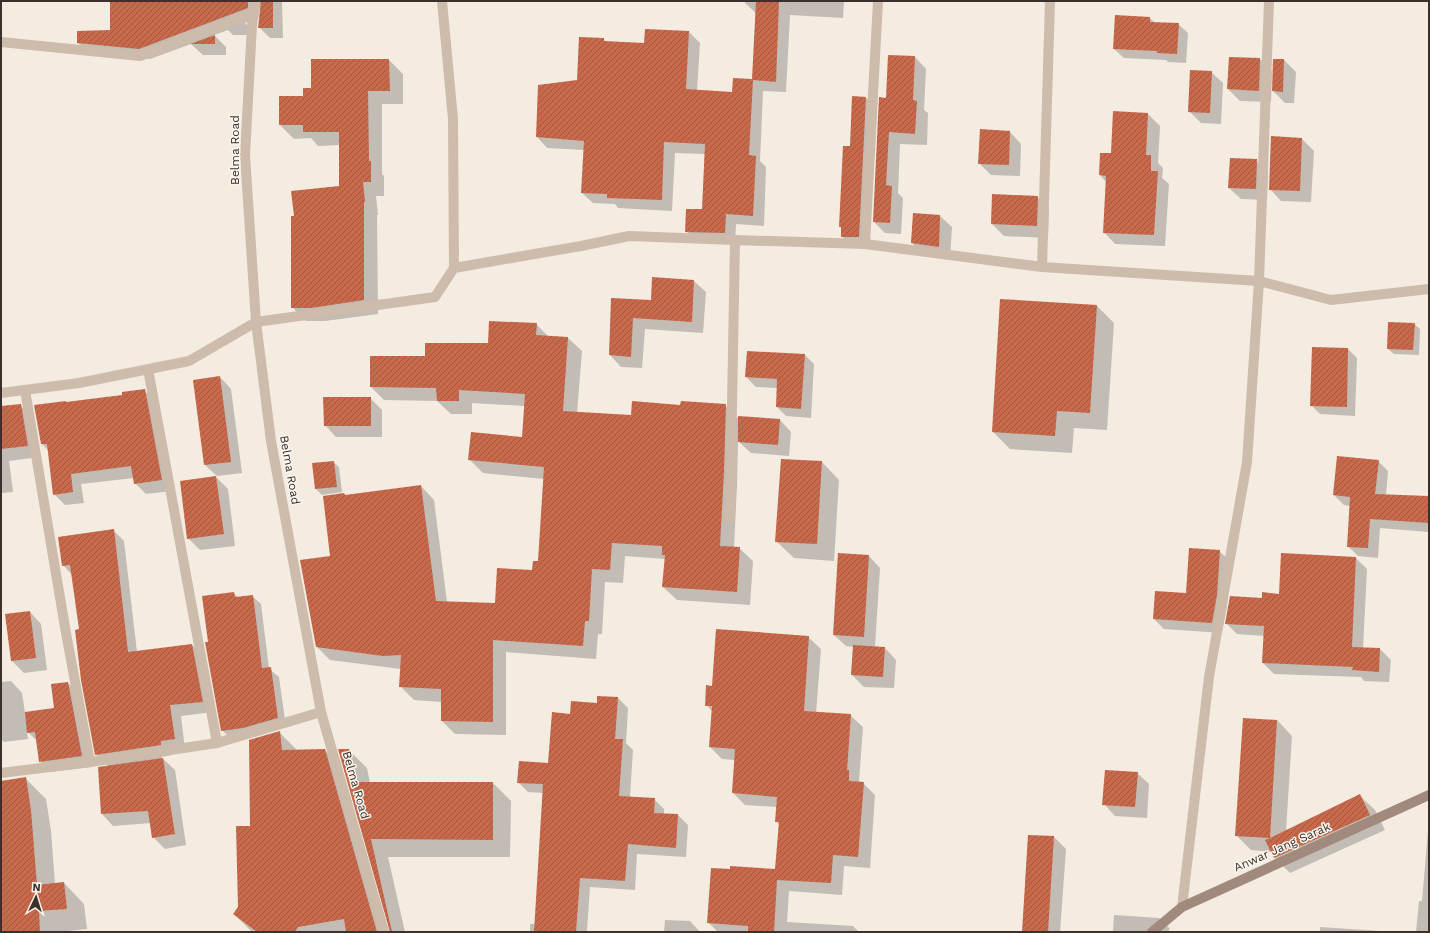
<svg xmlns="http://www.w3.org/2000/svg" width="1430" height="933" font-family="'Work Sans',sans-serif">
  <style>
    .shadow { fill: #0003 }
    .building { fill: url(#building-hatch) }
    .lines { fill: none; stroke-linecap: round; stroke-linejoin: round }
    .street { stroke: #cdbbac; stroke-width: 10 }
    .secondary { stroke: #a18a7d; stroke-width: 10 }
    .labels { text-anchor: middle; stroke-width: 3; stroke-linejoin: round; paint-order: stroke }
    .street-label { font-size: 12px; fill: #3b302b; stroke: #fbf5ee }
  </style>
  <defs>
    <pattern id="building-hatch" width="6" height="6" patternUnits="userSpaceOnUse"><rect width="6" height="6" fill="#c8694b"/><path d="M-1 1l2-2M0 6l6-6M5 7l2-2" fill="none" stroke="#a4573f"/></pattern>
  </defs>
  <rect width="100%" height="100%" fill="#f4ebe1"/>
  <g class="shadow">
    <polygon points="111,1 282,1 283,38 270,38 259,27 262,7 260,8 258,19 245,23 251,30 247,35 233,35 228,30 214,35 226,47 226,55 203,55 191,44 150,59 89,53 78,43 111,31"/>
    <polygon points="745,1 844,1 843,18 790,15 786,92 763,91 760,161 766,167 764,226 736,224 735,243 697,242 686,231 703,210 705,154 675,153 672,211 618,208 615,204 593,203 582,193 584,150 547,148 537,137 578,81 603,39 606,42 645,44 689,32 700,43 697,91 733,93 734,79 753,80 757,14 745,3"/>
    <polygon points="1150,18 1155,23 1178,24 1188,33 1186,63 1168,62 1166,60 1124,58 1114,49"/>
    <polygon points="915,57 926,69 924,110 928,113 927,145 900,144 898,193 903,198 901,234 885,233 874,222 887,99"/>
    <polygon points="1230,58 1260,59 1272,71 1271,102 1240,101 1228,89"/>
    <polygon points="389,60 403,74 403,104 382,104 382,174 384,176 384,196 376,196 378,215 377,215 378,314 325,321 306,321 292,307 340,187 340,145 318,146 311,138 294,139 280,125 280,97 304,97 312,89"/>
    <polygon points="1274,60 1284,60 1296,72 1294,103 1285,103 1273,91"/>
    <polygon points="1211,72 1223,83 1221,124 1201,123 1189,111"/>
    <polygon points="866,98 877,108 869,248 853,247 842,236 842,228 840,226 851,147"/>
    <polygon points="1114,112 1148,114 1160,126 1158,163 1163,168 1162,178 1169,184 1165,246 1115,244 1104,232 1106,182 1100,175 1112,154"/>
    <polygon points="1010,132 1021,144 1020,176 991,175 979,163"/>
    <polygon points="1272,137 1302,139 1314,151 1311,202 1281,201 1270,189"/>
    <polygon points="1256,160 1268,172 1267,200 1241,199 1229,188"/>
    <polygon points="1037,197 1049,208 1048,238 1004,236 992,224"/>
    <polygon points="914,214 940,216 952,227 950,258 924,255 912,243"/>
    <polygon points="694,281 706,292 703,333 645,329 642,368 621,367 610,355 612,299 652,301"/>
    <polygon points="1001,300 1097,306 1114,323 1107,430 1074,428 1072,453 1010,449 993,432"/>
    <polygon points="536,324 548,336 568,338 582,351 577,413 632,416 681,406 725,405 739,419 780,420 791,432 789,456 751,453 738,441 737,486 734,548 739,548 753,561 750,605 677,600 663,587 665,559 625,556 623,583 605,582 602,634 598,634 596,659 506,652 506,735 455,734 442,721 442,702 414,700 400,686 401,669 330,660 317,647 332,557 344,494 346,496 421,486 434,500 447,602 496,604 533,571 539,562 544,479 483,473 469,459 523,438 525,406 472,403 472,414 451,414 437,401 384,400 371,387 426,357 488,344"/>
    <polygon points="1414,324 1420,329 1419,355 1394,354 1388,349"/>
    <polygon points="1348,349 1357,358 1355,416 1320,414 1311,405"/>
    <polygon points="805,355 814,364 811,418 786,416 777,407 778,388 756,387 746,377"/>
    <polygon points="220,377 231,389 242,473 217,476 205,465"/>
    <polygon points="145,391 156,402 172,491 146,494 135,483 134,478 81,484 84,503 65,505 54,494 49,451 42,444 67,403 123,396"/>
    <polygon points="370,398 382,410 382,437 336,437 325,425"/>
    <polygon points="20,405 32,417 39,457 9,461 13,492 1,493 1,423"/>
    <polygon points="1378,461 1388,471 1386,495 1429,497 1429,532 1380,528 1378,558 1358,556 1348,546 1350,506 1344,505 1334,495"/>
    <polygon points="333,462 339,467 342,492 322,495 316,489"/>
    <polygon points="822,462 839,480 834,561 794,558 776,541"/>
    <polygon points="216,477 228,489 235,546 200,550 188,538"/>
    <polygon points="113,530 124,541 137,652 192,645 203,656 213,712 181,716 185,750 171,752 172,755 161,757 175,770 186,845 165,849 153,837 151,823 113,826 102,814 99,768 109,767 96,754 73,576 63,565"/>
    <polygon points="1219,551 1230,561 1227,606 1222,633 1164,629 1154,619 1187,594"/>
    <polygon points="869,556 880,568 875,647 885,648 896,660 894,688 864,687 852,675 854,647 846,646 834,635"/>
    <polygon points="1356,558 1367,569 1363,648 1380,649 1391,660 1389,682 1364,681 1361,677 1274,674 1263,663 1265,636 1237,634 1226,623 1262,599 1280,595"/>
    <polygon points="234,593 238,598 252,596 261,604 269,669 279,677 286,727 231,739 222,730 209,643"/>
    <polygon points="30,612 41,624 47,670 24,673 12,661 6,615"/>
    <polygon points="808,637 821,649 816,713 850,715 863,727 859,781 863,783 875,795 870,868 844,866 842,895 789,891 787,922 853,926 859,932 718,932 708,922 776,870 779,825 776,821 777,807 745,805 733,793 735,760 722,759 710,747 712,711 706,705 713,687"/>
    <polygon points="11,681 22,693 25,713 55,709 68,683 79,693 92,767 50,772 40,761 37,741 27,731 28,739 4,742 1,739 1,682"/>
    <polygon points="598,697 618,698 628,708 626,743 633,750 630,797 654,799 664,809 664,814 678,815 688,825 686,857 637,854 635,890 590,887 587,931 592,932 530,932 530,924 536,924 544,793 528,792 518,782 549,764 571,715 598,704"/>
    <polygon points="1277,720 1292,736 1286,831 1359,795 1375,810 1385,830 1290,873 1275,858 1272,852 1251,850 1236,835"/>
    <polygon points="279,732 297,750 325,750 342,768 389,932 252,932 234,914 239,908 251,827"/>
    <polygon points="349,750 367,768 370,783 493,783 511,801 510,857 388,857 405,932 391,932"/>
    <polygon points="1137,773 1149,784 1147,818 1115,816 1104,804"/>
    <polygon points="25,778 46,799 51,831 55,884 64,883 84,904 87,929 59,932 1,932 1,782"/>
    <polygon points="1428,831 1429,831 1429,932 1416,932 1419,901 1422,901"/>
    <polygon points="1054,837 1066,849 1060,932 1023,932"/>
    <polygon points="1114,915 1159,918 1170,929 1167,932 1113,932"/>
    <polygon points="665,920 690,921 700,932 664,932"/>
    <polygon points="1320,927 1395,932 1320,932"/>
  </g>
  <g class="building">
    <polygon points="110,1 248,1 248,8 139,49 77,43 77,31 110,30"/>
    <polygon points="261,1 273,1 273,28 258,28"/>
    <polygon points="756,1 779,1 776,82 753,80 749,155 756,156 753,216 726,214 725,233 685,232 686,209 702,209 705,144 664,142 662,200 607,198 607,194 581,193 584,141 536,137 538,85 577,80 579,37 604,38 604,41 644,43 645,29 689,31 686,89 732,92 733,78 752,79"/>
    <polygon points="1115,15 1150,17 1150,22 1179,23 1177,54 1157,53 1157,51 1113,49"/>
    <polygon points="215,35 215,44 190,44"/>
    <polygon points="888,55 915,56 913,100 917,101 915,134 889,132 886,185 892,186 890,223 873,222 879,97 886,98"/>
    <polygon points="1229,57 1260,58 1259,91 1227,89"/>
    <polygon points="311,59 389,59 390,91 368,91 369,161 371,161 371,182 363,182 365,202 364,202 364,300 311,308 291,308 291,216 294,216 291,191 339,186 339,132 303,132 303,125 279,125 279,96 303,96 303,88 311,88"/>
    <polygon points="1273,59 1284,59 1283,92 1272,91"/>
    <polygon points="1190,70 1212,71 1210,113 1188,112"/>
    <polygon points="852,96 866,97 859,237 841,237 841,227 839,227 843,146 850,146"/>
    <polygon points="1113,111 1148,113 1146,155 1151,155 1151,171 1158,171 1154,235 1103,233 1106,176 1099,175 1100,153 1111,153"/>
    <polygon points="980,129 1010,131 1009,165 978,164"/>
    <polygon points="1271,136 1302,138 1300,191 1269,190"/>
    <polygon points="1230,158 1257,159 1256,189 1228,188"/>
    <polygon points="992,194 1038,196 1037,226 991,224"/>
    <polygon points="913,213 940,215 939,247 911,243"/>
    <polygon points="652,277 694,280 692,322 633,318 631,357 609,355 611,298 651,300"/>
    <polygon points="1000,299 1097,305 1090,413 1057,411 1055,436 992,432"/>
    <polygon points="489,321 537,323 536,335 568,337 563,411 631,415 632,401 680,405 681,401 726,404 724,472 720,546 740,547 737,592 662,587 665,555 662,555 662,546 612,543 610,570 592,569 589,621 585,621 583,646 493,640 493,722 441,721 441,689 399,687 401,655 383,656 316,647 300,560 330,556 323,496 344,493 345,495 421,485 436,601 495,603 497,568 532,570 533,561 538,561 544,467 468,460 471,432 522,437 525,394 459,390 459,401 437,401 436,388 370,387 370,356 425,356 425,343 488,343"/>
    <polygon points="1388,322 1415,323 1413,350 1387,349"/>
    <polygon points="1312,347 1348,348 1347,407 1310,406"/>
    <polygon points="747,351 805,354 801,409 776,407 777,379 745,377"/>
    <polygon points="220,376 231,462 204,465 193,380"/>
    <polygon points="145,389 162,480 134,484 131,466 71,474 73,492 53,495 47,444 41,444 34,405 66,401 66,402 122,395 122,392"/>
    <polygon points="323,397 371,397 371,426 324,426"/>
    <polygon points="21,404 28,446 1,449 1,406"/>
    <polygon points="738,416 780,419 778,445 738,442"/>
    <polygon points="1337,456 1379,460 1375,494 1429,496 1429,523 1370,519 1368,548 1347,547 1350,497 1333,495"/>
    <polygon points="781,459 822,461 817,544 775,542"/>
    <polygon points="334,461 337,487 315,489 312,463"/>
    <polygon points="216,476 224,534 187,539 180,481"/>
    <polygon points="114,529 128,652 192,644 203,702 170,705 175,739 161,741 161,745 95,755 81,680 75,630 79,629 70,565 62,566 58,537"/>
    <polygon points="1189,548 1220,550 1217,595 1212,623 1153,619 1155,591 1186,593"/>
    <polygon points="838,553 869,555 864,637 833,635"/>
    <polygon points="1281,553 1356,557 1352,647 1380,648 1379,672 1352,670 1353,667 1262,663 1264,626 1225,624 1230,596 1262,598 1262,592 1279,594"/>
    <polygon points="234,592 235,597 253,595 262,668 271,667 278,718 243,728 221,731 205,642 208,642 202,596"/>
    <polygon points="30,611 36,658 11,661 5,614"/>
    <polygon points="716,629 809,636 804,711 851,714 847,770 849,770 849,781 864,782 858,857 833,855 831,883 777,880 774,932 748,932 748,926 707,923 711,868 730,869 730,866 775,869 779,822 775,822 777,797 732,793 735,749 709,747 712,706 705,706 706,685 712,686"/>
    <polygon points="853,645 885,647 883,677 851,675"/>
    <polygon points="68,682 82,756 39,762 35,732 27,733 25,712 54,708 51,684"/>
    <polygon points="597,696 618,697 615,739 623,739 619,796 655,798 654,813 678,814 676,848 628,844 625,881 580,878 576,932 534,932 543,784 517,783 519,761 548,763 552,712 570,714 571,701 597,703"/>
    <polygon points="1243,718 1277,720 1270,838 1360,794 1370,815 1274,858 1265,840 1270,838 1235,836"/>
    <polygon points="280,731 282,750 325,749 377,932 346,932 344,919 298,927 295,932 257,932 233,914 238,907 236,826 250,826 249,740"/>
    <polygon points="338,749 349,749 357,782 493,782 493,840 371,839 392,932 390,932"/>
    <polygon points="163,758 175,834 152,838 148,811 101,814 98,767"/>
    <polygon points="1105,770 1138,772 1135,807 1102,805"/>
    <polygon points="26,777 31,810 37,885 64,882 67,909 39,911 40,932 1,932 1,781"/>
    <polygon points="1028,835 1054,836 1048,932 1022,932"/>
  </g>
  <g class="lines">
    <g class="street">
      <polyline points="255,1 252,25 245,155 256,322 271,441 321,712 384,932"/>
      <polyline points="442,1 453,119 454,268"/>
      <polyline points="1,42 140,56 254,13"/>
      <polyline points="865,244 878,1"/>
      <polyline points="1042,267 1050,1"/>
      <polyline points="148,369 217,743"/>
      <polyline points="25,390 66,633 90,762"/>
      <polyline points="1,393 79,383 189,361 256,322 435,297 454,268 581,246 629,236 735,240 865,244 1042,267 1259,281 1331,300 1429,289"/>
      <polyline points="730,518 735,240"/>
      <polyline points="1,773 90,762 217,743 321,712"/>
      <polyline points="1182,907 1209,677 1247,462 1259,281 1269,1"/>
    </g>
    <polyline class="secondary" points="1152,932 1182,907 1429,795"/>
  </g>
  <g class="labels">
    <g class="street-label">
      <text transform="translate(235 150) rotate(-90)" y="4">Belma Road</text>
      <text transform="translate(290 470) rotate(80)" y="4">Belma Road</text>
      <text transform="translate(356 785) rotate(74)" y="4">Belma Road</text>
      <text transform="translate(1282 847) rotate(-24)" y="4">Anwar Jang Sarak</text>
    </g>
  </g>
  <rect width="1430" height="933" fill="none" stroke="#3b302b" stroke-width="4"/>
  <g transform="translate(36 897) rotate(4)" stroke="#fbf5ee" stroke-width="3" paint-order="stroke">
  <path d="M0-3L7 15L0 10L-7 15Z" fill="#3b302b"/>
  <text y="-6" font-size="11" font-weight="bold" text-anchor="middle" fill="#3b302b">N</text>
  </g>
</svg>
